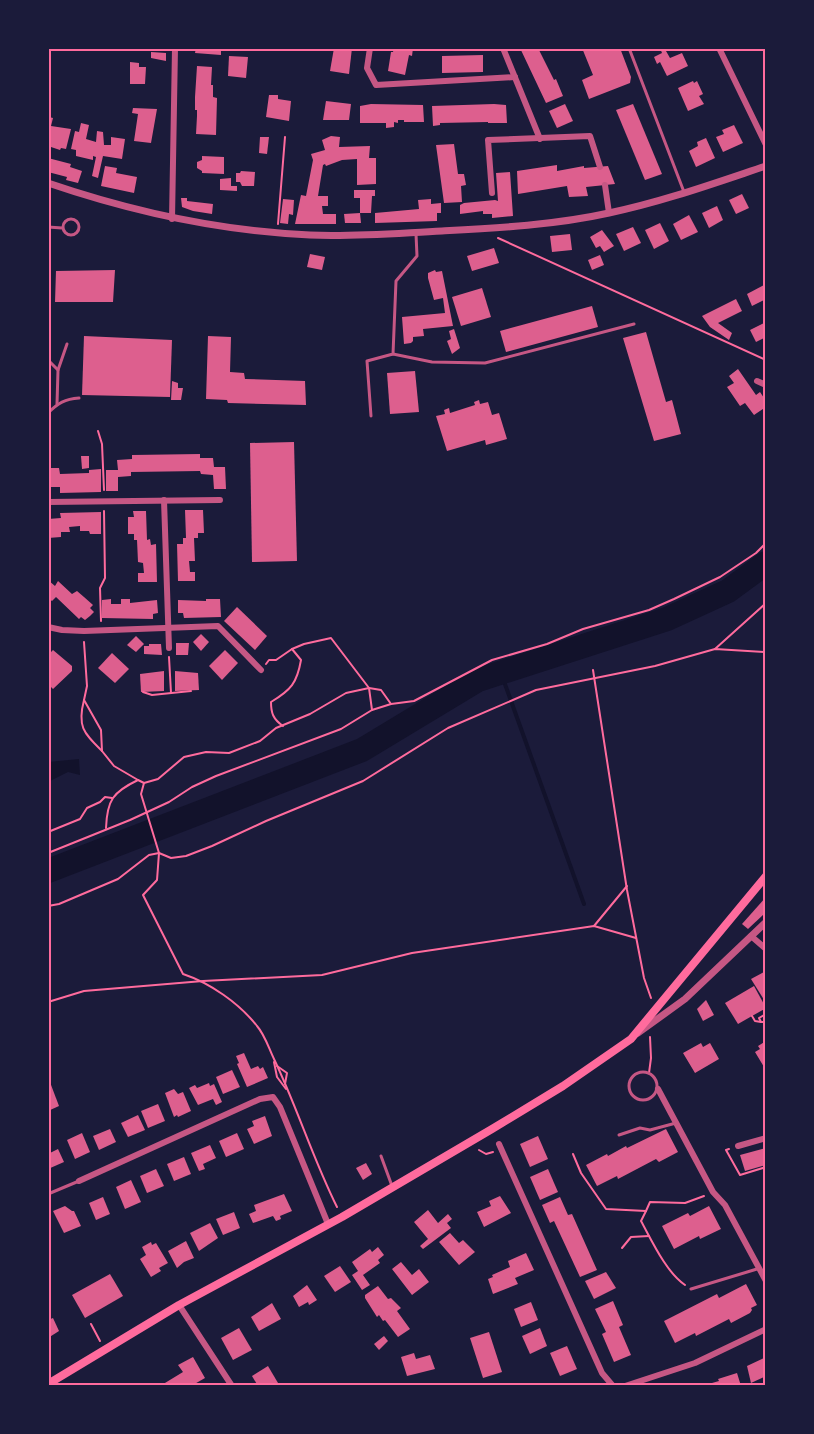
<svg xmlns="http://www.w3.org/2000/svg" width="814" height="1434" font-family="'Fira Sans',sans-serif">
  <style>
    .water { fill: #12122b }
    .lines { fill: none; stroke-linecap: round; stroke-linejoin: round }
    .stream { stroke: #12122b; stroke-width: 4 }
    .river { stroke: #12122b; stroke-width: 24 }
    .building { fill: #dd5f8e }
    .path { stroke: #ff6b9d; stroke-width: 2 }
    .service { stroke: #c65784; stroke-width: 3 }
    .minor { stroke: #c65784; stroke-width: 6 }
    .tertiary { stroke: #c65784; stroke-width: 7 }
    .secondary { stroke: #ff6b9d; stroke-width: 8 }
    .neatline { fill: none; stroke: #ff6b9d; stroke-width: 2 }
  </style>
  <rect width="100%" height="100%" fill="#1b1b3a"/>
  <polygon class="water" points="79,759 80,775 68,772 48,782 48,762"/>
  <g class="lines">
    <polyline class="stream" points="501,673 584,904"/>
    <polyline class="river" points="48,871 362,750 478,680 667,619 728,591 766,563"/>
  </g>
  <g class="building">
    <polygon points="196,48 221,48 221,55 195,53"/>
    <polygon points="334,48 352,48 349,74 330,71"/>
    <polygon points="394,48 413,48 412,56 409,55 405,75 388,71 391,52 393,52"/>
    <polygon points="520,48 538,48 554,80 556,79 563,96 546,103"/>
    <polygon points="582,48 620,48 631,77 630,83 589,99 582,80 593,75"/>
    <polygon points="660,48 673,48 666,51 670,58 682,53 688,66 667,76 660,62 657,64 654,57 662,53"/>
    <polygon points="151,52 166,53 166,61 151,58"/>
    <polygon points="483,55 483,72 442,73 442,56"/>
    <polygon points="229,56 248,57 246,78 228,76"/>
    <polygon points="130,62 139,63 139,67 146,67 145,84 130,84"/>
    <polygon points="197,66 212,67 211,85 213,85 213,97 217,98 216,135 196,134 197,116 197,110 195,110 195,97"/>
    <polygon points="693,81 694,83 697,81 703,94 699,96 704,104 688,111 678,88"/>
    <polygon points="269,95 278,95 278,99 291,101 289,121 266,117"/>
    <polygon points="326,101 351,104 349,120 323,120"/>
    <polygon points="371,104 423,105 424,122 404,122 404,120 398,120 398,123 394,122 394,127 386,128 386,123 360,123 360,106"/>
    <polygon points="494,104 506,105 507,123 488,123 488,122 440,123 440,125 433,126 432,106"/>
    <polygon points="565,104 573,121 557,128 549,111"/>
    <polygon points="633,104 662,174 645,180 616,110"/>
    <polygon points="133,108 157,109 151,143 134,141 138,114 132,113"/>
    <polygon points="49,117 53,118 51,126 71,129 66,149 61,148 60,150 48,146"/>
    <polygon points="81,123 89,125 86,139 96,142 97,131 103,132 104,145 111,145 111,137 125,139 122,159 103,156 98,178 92,176 96,157 93,156 93,160 76,156 76,150 71,149 75,131 79,132"/>
    <polygon points="734,125 743,143 723,152 716,137 724,134 722,130"/>
    <polygon points="331,136 340,137 339,147 370,146 369,158 376,158 376,184 357,185 357,159 342,160 326,166 325,164 323,165 318,196 328,196 328,206 322,206 323,214 336,214 336,224 295,224 301,195 306,196 313,160 311,154 325,150 322,140"/>
    <polygon points="260,137 269,137 267,154 259,153"/>
    <polygon points="706,138 715,158 696,167 689,151 698,146 697,142"/>
    <polygon points="454,144 458,174 464,174 466,185 461,186 462,202 444,203 436,145"/>
    <polygon points="202,156 224,157 224,174 202,173 202,171 197,168 197,162 202,160"/>
    <polygon points="48,158 71,164 70,167 82,171 78,183 66,180 67,177 48,172"/>
    <polygon points="557,165 557,171 584,166 584,168 608,166 615,184 586,187 588,196 569,197 567,186 518,194 517,171"/>
    <polygon points="105,166 117,168 116,173 137,177 134,193 101,186"/>
    <polygon points="241,171 255,172 254,186 242,186 240,182 236,182 236,173 240,173"/>
    <polygon points="510,172 513,216 492,218 492,214 483,214 483,211 460,214 460,205 464,203 495,200 498,201 496,173"/>
    <polygon points="231,178 231,186 237,186 237,191 220,190 220,179"/>
    <polygon points="354,190 375,190 375,196 372,196 371,213 360,213 360,198 354,198"/>
    <polygon points="742,194 749,208 736,214 729,200"/>
    <polygon points="181,198 187,198 187,201 213,204 212,214 193,211 182,207"/>
    <polygon points="283,199 294,200 293,215 289,214 288,224 280,223"/>
    <polygon points="431,199 431,204 441,203 441,213 437,213 437,221 375,223 375,213 419,209 418,200"/>
    <polygon points="717,206 723,220 709,228 702,213"/>
    <polygon points="360,213 361,223 345,223 344,214"/>
    <polygon points="689,215 698,232 681,240 673,224"/>
    <polygon points="660,223 669,241 654,249 645,230"/>
    <polygon points="633,227 641,243 624,251 616,234"/>
    <polygon points="602,230 614,246 604,252 600,246 596,248 590,237"/>
    <polygon points="570,234 572,250 552,252 550,236"/>
    <polygon points="494,248 499,263 472,271 467,256"/>
    <polygon points="310,254 325,257 322,270 307,267"/>
    <polygon points="600,255 604,265 592,270 588,260"/>
    <polygon points="115,270 113,302 55,302 56,271"/>
    <polygon points="435,270 436,272 442,271 453,326 423,329 424,336 413,337 413,341 411,343 404,344 402,317 445,313 443,298 434,300 428,278 428,273"/>
    <polygon points="766,284 766,299 752,306 747,294"/>
    <polygon points="482,288 491,317 461,326 452,297"/>
    <polygon points="736,299 742,311 718,323 732,333 729,340 710,327 702,316"/>
    <polygon points="592,306 598,327 506,352 500,331"/>
    <polygon points="766,322 766,337 756,342 750,330"/>
    <polygon points="454,329 460,348 452,354 447,341 451,339 449,331"/>
    <polygon points="646,332 666,402 672,400 681,434 654,441 623,338"/>
    <polygon points="84,336 172,340 170,397 82,395"/>
    <polygon points="208,336 231,337 230,372 244,373 245,379 305,381 306,405 228,403 227,400 206,399"/>
    <polygon points="738,369 756,395 760,392 766,401 766,407 754,415 745,403 740,406 727,387 734,383 729,376"/>
    <polygon points="415,371 419,412 390,414 387,373"/>
    <polygon points="172,381 178,383 178,388 183,388 181,400 171,400"/>
    <polygon points="479,400 480,404 488,402 492,415 499,413 507,439 486,445 485,440 447,451 436,416 445,414 444,410 449,408 450,413 475,405 474,402"/>
    <polygon points="294,442 297,561 252,562 250,443"/>
    <polygon points="200,454 200,458 213,458 214,467 225,467 226,489 214,489 213,475 201,474 200,471 131,472 131,476 118,477 118,491 106,491 106,470 118,470 117,460 132,459 132,455"/>
    <polygon points="81,456 89,456 89,468 82,469"/>
    <polygon points="48,468 59,468 60,474 89,473 89,470 101,469 101,492 60,493 60,487 48,487"/>
    <polygon points="185,510 203,510 204,533 198,533 198,538 194,538 195,561 189,561 190,572 195,572 195,581 178,581 177,544 183,544 183,538 186,538"/>
    <polygon points="133,511 146,511 147,540 150,539 151,545 156,544 157,582 138,582 138,573 144,573 143,563 138,562 137,540 134,540 134,534 128,534 128,517 134,517"/>
    <polygon points="101,512 101,534 90,534 89,531 80,531 80,526 69,527 70,532 61,532 61,537 48,538 48,519 61,518 60,513"/>
    <polygon points="48,580 55,586 58,581 72,594 77,591 84,597 93,605 90,608 94,612 90,616 85,620 81,617 79,619 56,597 52,601 48,598"/>
    <polygon points="111,599 111,604 121,604 121,599 130,599 130,603 157,600 158,613 153,614 153,619 102,618 102,600"/>
    <polygon points="206,599 220,599 221,617 184,618 183,613 178,613 178,600 206,601"/>
    <polygon points="237,607 267,636 255,650 224,621"/>
    <polygon points="201,634 209,642 201,651 193,642"/>
    <polygon points="136,636 144,644 136,652 127,645"/>
    <polygon points="176,643 189,643 188,655 176,655"/>
    <polygon points="149,644 161,644 162,655 144,654 144,646 149,646"/>
    <polygon points="53,650 72,666 72,671 53,689 51,687 48,690 48,655"/>
    <polygon points="225,650 238,663 222,680 209,666"/>
    <polygon points="112,653 129,669 115,683 98,668"/>
    <polygon points="164,671 164,691 141,692 140,674"/>
    <polygon points="175,671 198,673 199,690 175,691"/>
    <polygon points="766,897 766,912 748,929 742,924"/>
    <polygon points="766,971 766,1003 751,979"/>
    <polygon points="754,986 766,1008 738,1024 725,1003"/>
    <polygon points="706,1000 714,1015 703,1021 697,1009"/>
    <polygon points="766,1041 766,1066 764,1067 755,1052 760,1049 758,1046"/>
    <polygon points="701,1043 703,1047 710,1043 719,1059 695,1073 683,1053"/>
    <polygon points="244,1053 251,1069 258,1066 260,1069 263,1067 268,1078 247,1087 237,1064 239,1063 236,1056"/>
    <polygon points="232,1070 240,1087 223,1094 216,1077"/>
    <polygon points="48,1077 59,1106 48,1111"/>
    <polygon points="209,1083 210,1086 214,1084 222,1102 216,1105 213,1099 198,1105 189,1088 195,1085 197,1088"/>
    <polygon points="174,1089 178,1094 183,1092 191,1111 178,1117 177,1115 174,1117 165,1093"/>
    <polygon points="158,1104 165,1121 148,1128 141,1111"/>
    <polygon points="138,1115 145,1130 128,1137 121,1123"/>
    <polygon points="265,1116 272,1136 254,1144 247,1129 254,1126 252,1121"/>
    <polygon points="110,1129 116,1142 99,1150 93,1136"/>
    <polygon points="666,1129 678,1152 659,1162 656,1159 618,1179 617,1176 597,1186 586,1165 607,1154 608,1156 626,1146 627,1148"/>
    <polygon points="82,1133 90,1152 75,1159 67,1140"/>
    <polygon points="237,1133 244,1149 226,1157 219,1141"/>
    <polygon points="538,1136 548,1159 530,1167 520,1144"/>
    <polygon points="210,1145 216,1158 203,1164 205,1169 199,1171 191,1153"/>
    <polygon points="766,1148 766,1165 745,1171 740,1155"/>
    <polygon points="58,1149 64,1162 48,1169 48,1154"/>
    <polygon points="184,1157 191,1174 174,1181 167,1164"/>
    <polygon points="366,1163 372,1174 363,1180 356,1168"/>
    <polygon points="156,1169 164,1186 147,1193 140,1176"/>
    <polygon points="548,1169 558,1192 540,1200 530,1177"/>
    <polygon points="131,1180 141,1202 125,1209 116,1187"/>
    <polygon points="284,1194 292,1211 280,1216 281,1219 276,1221 273,1216 253,1223 249,1214 256,1211 254,1205"/>
    <polygon points="500,1196 511,1213 484,1227 477,1212 491,1206 489,1201"/>
    <polygon points="103,1197 110,1214 96,1220 89,1203"/>
    <polygon points="560,1197 568,1215 572,1214 597,1270 580,1277 554,1221 550,1223 542,1205"/>
    <polygon points="65,1206 72,1211 74,1211 81,1226 64,1233 53,1211"/>
    <polygon points="709,1206 721,1229 700,1239 699,1236 674,1249 662,1226 688,1213 690,1216"/>
    <polygon points="428,1210 438,1223 448,1214 452,1219 447,1223 451,1228 423,1249 420,1246 428,1239 414,1222"/>
    <polygon points="234,1212 240,1228 223,1235 216,1219"/>
    <polygon points="210,1223 218,1238 199,1251 190,1233"/>
    <polygon points="450,1233 459,1243 463,1240 475,1252 459,1265 439,1242"/>
    <polygon points="186,1241 194,1258 184,1262 177,1268 168,1251"/>
    <polygon points="151,1242 152,1245 156,1243 168,1263 159,1268 161,1271 151,1277 140,1259 146,1255 142,1247"/>
    <polygon points="378,1247 384,1255 378,1260 380,1263 363,1275 370,1285 362,1290 352,1275 358,1271 352,1262 370,1249 372,1252"/>
    <polygon points="526,1253 534,1270 515,1278 518,1284 493,1294 488,1279 493,1277 492,1275 510,1267 508,1261"/>
    <polygon points="401,1262 412,1275 419,1269 429,1282 412,1295 392,1269"/>
    <polygon points="340,1266 351,1282 335,1292 324,1276"/>
    <polygon points="606,1272 616,1288 594,1299 585,1281"/>
    <polygon points="110,1274 123,1296 85,1318 72,1295"/>
    <polygon points="746,1284 757,1305 751,1308 752,1310 750,1313 731,1323 729,1319 696,1336 695,1333 675,1343 664,1321 717,1294 719,1298"/>
    <polygon points="307,1285 317,1300 309,1305 308,1302 299,1307 293,1296"/>
    <polygon points="378,1286 388,1299 391,1298 401,1308 397,1311 410,1329 398,1337 385,1320 383,1321 379,1315 377,1317 365,1298 365,1295"/>
    <polygon points="613,1301 623,1325 619,1327 631,1355 614,1362 602,1334 606,1332 595,1309"/>
    <polygon points="531,1302 538,1320 521,1327 514,1309"/>
    <polygon points="272,1303 281,1319 259,1331 251,1317"/>
    <polygon points="53,1318 59,1331 48,1338 48,1320"/>
    <polygon points="239,1328 252,1350 233,1360 221,1338"/>
    <polygon points="540,1328 547,1346 530,1354 522,1336"/>
    <polygon points="489,1332 502,1372 483,1378 470,1338"/>
    <polygon points="384,1336 388,1341 379,1350 374,1344"/>
    <polygon points="567,1346 577,1369 560,1376 550,1353"/>
    <polygon points="414,1353 416,1359 430,1355 435,1369 407,1376 401,1357"/>
    <polygon points="193,1357 205,1378 191,1386 160,1386 183,1372 178,1365"/>
    <polygon points="766,1357 766,1376 751,1383 747,1366"/>
    <polygon points="268,1366 278,1383 273,1386 258,1386 252,1376"/>
    <polygon points="737,1373 741,1386 713,1386 712,1383 719,1381 718,1379"/>
  </g>
  <g class="lines">
    <g class="path">
      <polyline points="278,224 285,137"/>
      <polyline points="498,238 766,360"/>
      <polyline points="98,431 102,444 104,490"/>
      <polyline points="101,621 100,588 105,578 104,511"/>
      <polyline points="84,642 87,686 84,700 101,730 102,751 114,766 138,780"/>
      <polyline points="292,649 304,644 331,638 369,688 372,710"/>
      <polyline points="715,649 766,603"/>
      <polyline points="169,657 171,693"/>
      <path d="M266 664 269 660H276L292 649 301 660C297 683 291 690 271 702 271 713 273 719 283 726"/>
      <polyline points="593,670 627,890 644,978 651,998"/>
      <polyline points="143,692 152,695 191,691"/>
      <path d="M84 700C77 727 84 733 102 751"/>
      <path d="M106 828C107 800 113 792 138 780L144 783"/>
      <polyline points="48,832 80,819 87,808 100,802 105,797 112,798"/>
      <polyline points="48,853 130,820 169,802 192,787 216,776 341,729 372,710 391,704 414,701 492,660 547,644 583,629 649,610 674,599 720,577 756,553 766,543"/>
      <polyline points="48,906 59,904 118,879 149,855 159,853 171,858 186,856 212,846 266,821 363,781 448,728 536,690 655,666 715,649 766,652"/>
      <polyline points="594,926 627,886"/>
      <polyline points="48,1002 84,991 203,981 322,975 412,953 594,926 636,938"/>
      <polyline points="766,1014 759,1018 761,1022 766,1022"/>
      <polyline points="752,1016 755,1021 761,1022"/>
      <polyline points="766,1022 766,1030"/>
      <polyline points="274,1062 277,1077 286,1089"/>
      <polyline points="277,1066 287,1073 285,1084"/>
      <polyline points="649,1073 651,1058 650,1037"/>
      <polyline points="729,1149 726,1150 740,1175 766,1167"/>
      <polyline points="479,1150 486,1154 493,1152"/>
      <polyline points="573,1154 581,1173 606,1209 646,1211 650,1202 685,1203 704,1196"/>
      <path d="M337 1207C313 1159 297 1107 274 1059 269 1049 265 1035 257 1026 239 1003 210 983 183 974L143 895 157 880 159 853 141 794 144 783 158 779 184 757 206 752 229 753 260 741 276 728 310 714 346 693 369 688 381 690 391 704"/>
      <path d="M646 1211 641 1221C652 1241 666 1272 685 1285"/>
      <polyline points="622,1248 631,1237 649,1236"/>
      <polyline points="91,1324 100,1341"/>
    </g>
    <g class="service">
      <polyline points="629,48 684,192"/>
      <circle cx="71" cy="227" r="8"/>
      <polyline points="48,227 62,228"/>
      <polyline points="393,354 432,362 485,363 634,324"/>
      <polyline points="48,360 58,370"/>
      <polyline points="57,404 58,370 67,344"/>
      <path d="M48 413C58 403 65 399 79 398"/>
      <polyline points="371,416 367,361 393,354 396,281 417,256 416,234"/>
      <circle cx="643" cy="1086" r="14"/>
      <polyline points="619,1135 640,1128 650,1130 676,1123"/>
      <polyline points="381,1156 392,1186"/>
      <polyline points="48,1194 79,1181"/>
      <polyline points="691,1289 757,1269"/>
    </g>
    <g class="minor">
      <polyline points="370,48 367,68 376,85 515,77"/>
      <polyline points="503,48 540,139"/>
      <polyline points="719,48 766,145"/>
      <polyline points="605,185 609,213"/>
      <polyline points="492,193 488,140 590,136 600,167"/>
      <polyline points="172,219 175,48"/>
      <polyline points="757,381 766,385"/>
      <polyline points="164,500 169,648"/>
      <polyline points="48,502 220,500"/>
      <polyline points="48,627 62,630 84,631 218,626 261,670"/>
      <polyline points="751,936 766,949"/>
      <polyline points="658,1089 713,1192 725,1205 766,1281"/>
      <polyline points="499,1144 602,1373 613,1386"/>
      <polyline points="738,1146 766,1138"/>
      <polyline points="79,1181 260,1099 273,1097 280,1107 328,1224"/>
      <polyline points="179,1305 232,1386"/>
      <polyline points="625,1386 695,1363 766,1329"/>
    </g>
    <g class="tertiary">
      <path d="M48 183C133 212 220 231 310 235 354 237 399 233 442 231 497 228 555 225 609 213 662 202 715 183 766 166"/>
      <polyline points="638,1033 685,999 766,922"/>
    </g>
    <polyline class="secondary" points="48,1384 179,1305 342,1217 492,1129 563,1086 631,1039 766,876"/>
  </g>
  <rect width="814" height="1434" fill="none" stroke="#1b1b3a" stroke-width="99"/>
  <rect x="50" y="50" width="714" height="1334" class="neatline"/>
</svg>
